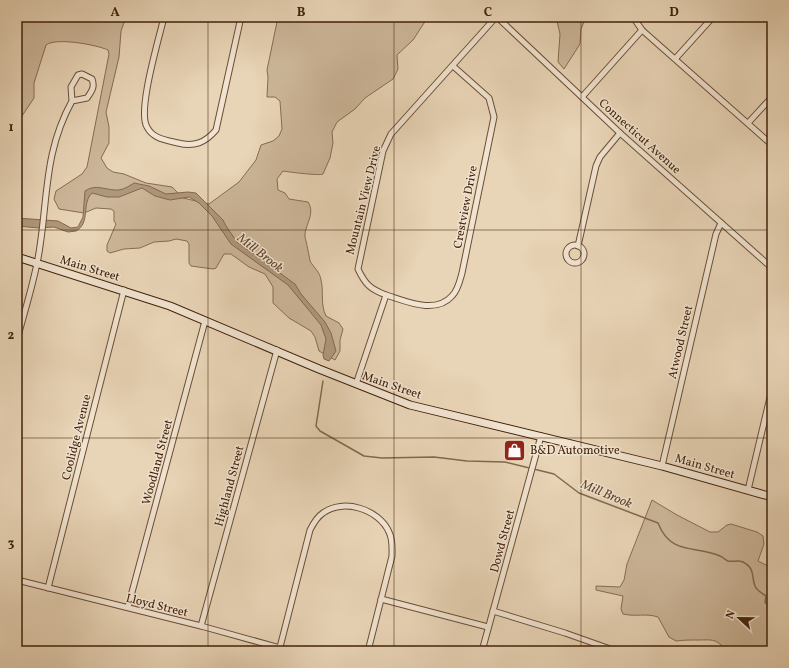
<svg xmlns="http://www.w3.org/2000/svg" width="789" height="668" font-family="Vollkorn,serif">
  <style>
    .green { fill: #ccb699; stroke: #866c52 }
    .water { fill: #af977c; stroke: #83684e }
    .lines { fill: none; stroke-linecap: round; stroke-linejoin: round }
    .stream { stroke: #83684e; stroke-width: 1.5 }
    .minor-casing { stroke: #6b4e35; stroke-width: 7 }
    .secondary-casing { stroke: #41210a; stroke-width: 9 }
    .minor { stroke: #f0e3d0; stroke-width: 5 }
    .secondary { stroke: #f0e3d0; stroke-width: 7 }
    .grid { fill: none; stroke: #41210a; stroke-width: 1; stroke-opacity: 0.55 }
    .labels { text-anchor: middle; stroke-width: 3; stroke-linejoin: round; paint-order: stroke }
    .street-label { font-size: 12px; fill: #41210a; stroke: #f0e3d0 }
    .poi-label { font-size: 12px; fill: #41210a; stroke: #f0e3d0; text-anchor: start }
    .water-label { font-size: 13px; font-style: italic; fill: #62442c; stroke: #f0e3d0 }
    .neatline { fill: none; stroke: #41210a; stroke-width: 1.5 }
    .grid-label { font-size: 13px; text-anchor: middle; font-weight: bold; fill: #41210a }
  </style>
  <rect width="100%" height="100%" fill="#e8d4b6"/>
  <filter id="stains"><feTurbulence type="fractalNoise" baseFrequency=".005" numOctaves="4"/><feColorMatrix values="0 0 0 0 .2 0 0 0 0 .09 0 0 0 0 .02 0 0 0 .5 -.17"/></filter>
  <radialGradient id="worn" r=".72"><stop offset=".6" stop-color="#630" stop-opacity="0"/><stop offset="1" stop-color="#630" stop-opacity=".3"/></radialGradient>
  <g class="green">
    <path d="M17 17H126L121 31 119 57 106 112 109 127V143L101 158 107 168 113 172 124 174 146 183 172 187 183 198 209 204 239 182 256 160 261 145 273 141 279 136 282 129 280 101 275 97H267L268 77 267 70 278 17H428L413 40 397 55 398 69 393 79 365 98 355 109 337 122 332 132 333 143 330 158 323 174C320 176 289 172 283 171L277 179 278 190 285 193 289 199 308 202C316 214 304 226 305 237 306 240 310 260 310 261 314 268 320 272 321 280 324 292 320 304 326 316L339 323 343 329 340 340V351L335 360 319 351 315 337 311 331 289 318 273 303V287L265 274 249 267 231 254H224L216 268 213 269 191 266 189 263V244L187 241 176 239 169 241 154 242 140 248 124 249 110 253 107 251V245L116 224 114 221V211L111 209 96 208 84 213 59 209 54 199 56 191 82 174 87 167 109 54 108 50C97 45 56 37 46 45L34 83V98L22 116 17 136Z"/>
    <polygon points="556,17 586,17 581,29 580,44 564,69 558,62 560,34"/>
    <path d="M652 500 677 515 710 532H718L727 525 731 524 757 532 763 536 764 544 758 561 772 568V651H727C715 638 714 640 697 640 689 640 684 640 676 641L669 637 658 617C646 613 635 617 623 614L621 609 623 596 596 590V586L620 587 624 580 627 564Z"/>
  </g>
  <path class="water" d="M134 183 149 186 166 194 188 192 196 193 223 220 226 226 237 242 295 284 301 294 325 322 331 333 336 351 329 361 324 359 323 355 326 339 321 325 288 285 231 244 212 216 199 203 189 197 170 200 155 196 142 188 119 197H107L92 193C81 203 91 223 76 231L68 232 54 227 39 228 17 226V218L58 221 71 228 78 227 83 217 85 191C96 183 107 191 119 190 125 189 129 186 134 183Z"/>
  <g class="lines">
    <g class="stream">
      <path d="M323 381 316 426 320 431 364 456 382 458 434 457 467 461 505 462 554 474 579 493 658 523C671 556 695 545 720 556 723 557 725 560 728 561 733 562 738 560 743 562 756 569 751 577 755 586 757 591 762 593 766 596L765 602 771 609 772 623"/>
      <polyline points="771,651 772,648"/>
    </g>
    <defs>
      <g id="minor">
        <path d="M164 17C159 39 137 111 147 127 153 139 166 140 178 143 194 147 205 143 216 130L241 17"/>
        <polyline points="497,17 620,133 772,268"/>
        <polyline points="633,17 642,30 772,145"/>
        <polyline points="676,58 713,17"/>
        <polyline points="582,97 642,30"/>
        <polyline points="748,123 772,97"/>
        <circle cx="575" cy="254" r="9"/>
        <polyline points="578,246 596,166 600,157 620,133"/>
        <path d="M386 295C406 301 435 315 452 296 458 290 460 280 462 273L494 117 489 98 453 66"/>
        <path d="M17 340C25 309 36 277 40 246 48 193 45 150 72 101L87 98C92 91 95 87 92 79L82 74 78 75 71 87 72 101"/>
        <path d="M356 384 386 295C370 289 365 284 358 269L383 151 391 134 496 17"/>
        <polyline points="662,466 716,234 721,223"/>
        <polyline points="748,490 772,389"/>
        <polyline points="17,580 201,626 291,651"/>
        <polyline points="48,588 124,290"/>
        <polyline points="381,599 488,627"/>
        <polyline points="128,607 205,321"/>
        <polyline points="493,611 565,633 616,651"/>
        <polyline points="201,626 277,350"/>
        <path d="M279 651 310 530C313 524 317 517 323 513 343 498 379 509 389 532 393 540 392 548 392 556L368 651"/>
        <polyline points="482,651 541,436"/>
      </g>
      <polyline id="secondary" points="17,257 170,306 319,369 410,405 662,466 772,497"/>
    </defs>
    <use href="#minor" class="minor-casing"/>
    <use href="#secondary" class="secondary-casing"/>
    <use href="#minor" class="minor"/>
    <use href="#secondary" class="secondary"/>
  </g>
  <path class="grid" d="M208 17V651M394 17V651M581 17V651M17 230H772M17 438H772"/>
  <defs>
    <symbol id="shop-square" viewBox="-11 -11 22 22"><rect x="-9" y="-9" width="18" height="18" rx="4" fill="#8f2418" stroke="#f0e3d0"/><path d="M-5-2.5h2.3a2.7 3.5 0 0 1 5.4 0H5L5.5 6h-11ZM-1.5-2.5h3a1.5 2.3 0 0 0-3 0Z" fill="#fff"/></symbol>
  </defs>
  <g fill-rule="evenodd">
    <use href="#shop-square" x="502" y="438" width="25" height="25"/>
  </g>
  <g class="labels">
    <g class="street-label">
      <text transform="translate(640 136) rotate(42)" y="4">Connecticut Avenue</text>
      <text transform="translate(363 200) rotate(-76)" y="4">Mountain View Drive</text>
      <text transform="translate(465 207) rotate(-79)" y="4">Crestview Drive</text>
      <text transform="translate(90 268) rotate(17)" y="4">Main Street</text>
      <text transform="translate(680 342) rotate(-77)" y="4">Atwood Street</text>
      <text transform="translate(392 385) rotate(19)" y="4">Main Street</text>
      <text transform="translate(76 437) rotate(-76)" y="4">Coolidge Avenue</text>
      <text transform="translate(157 462) rotate(-75)" y="4">Woodland Street</text>
      <text transform="translate(705 466) rotate(16)" y="4">Main Street</text>
      <text transform="translate(229 486) rotate(-75)" y="4">Highland Street</text>
      <text transform="translate(502 541) rotate(-75)" y="4">Dowd Street</text>
      <text transform="translate(157 605) rotate(14)" y="4">Lloyd Street</text>
    </g>
    <g class="poi-label">
      <text x="530" y="454">B&amp;D Automotive</text>
    </g>
    <g class="water-label">
      <text transform="translate(261 252) rotate(38)" y="5">Mill Brook</text>
      <text transform="translate(607 493) rotate(23)" y="5">Mill Brook</text>
    </g>
  </g>
  <rect width="789" height="668" fill="none" stroke="#e8d4b6" stroke-width="44"/>
  <g transform="translate(739 618) rotate(292)" stroke="#f0e3d0" stroke-width="3" paint-order="stroke">
  <path d="M0-3L7 15L0 10L-7 15Z" fill="#41210a"/>
  <text y="-6" font-size="11" font-weight="bold" text-anchor="middle" fill="#41210a">N</text>
  </g>
  <rect x="22" y="22" width="745" height="624" class="neatline"/>
  <g class="grid-label">
    <text x="115" y="16">A</text>
    <text x="301" y="16">B</text>
    <text x="488" y="16">C</text>
    <text x="674" y="16">D</text>
    <text x="11" y="131">1</text>
    <text x="11" y="339">2</text>
    <text x="11" y="547">3</text>
  </g>
  <rect width="100%" height="100%" filter="url(#stains)"/>
  <rect width="100%" height="100%" fill="url(#worn)"/>
</svg>
